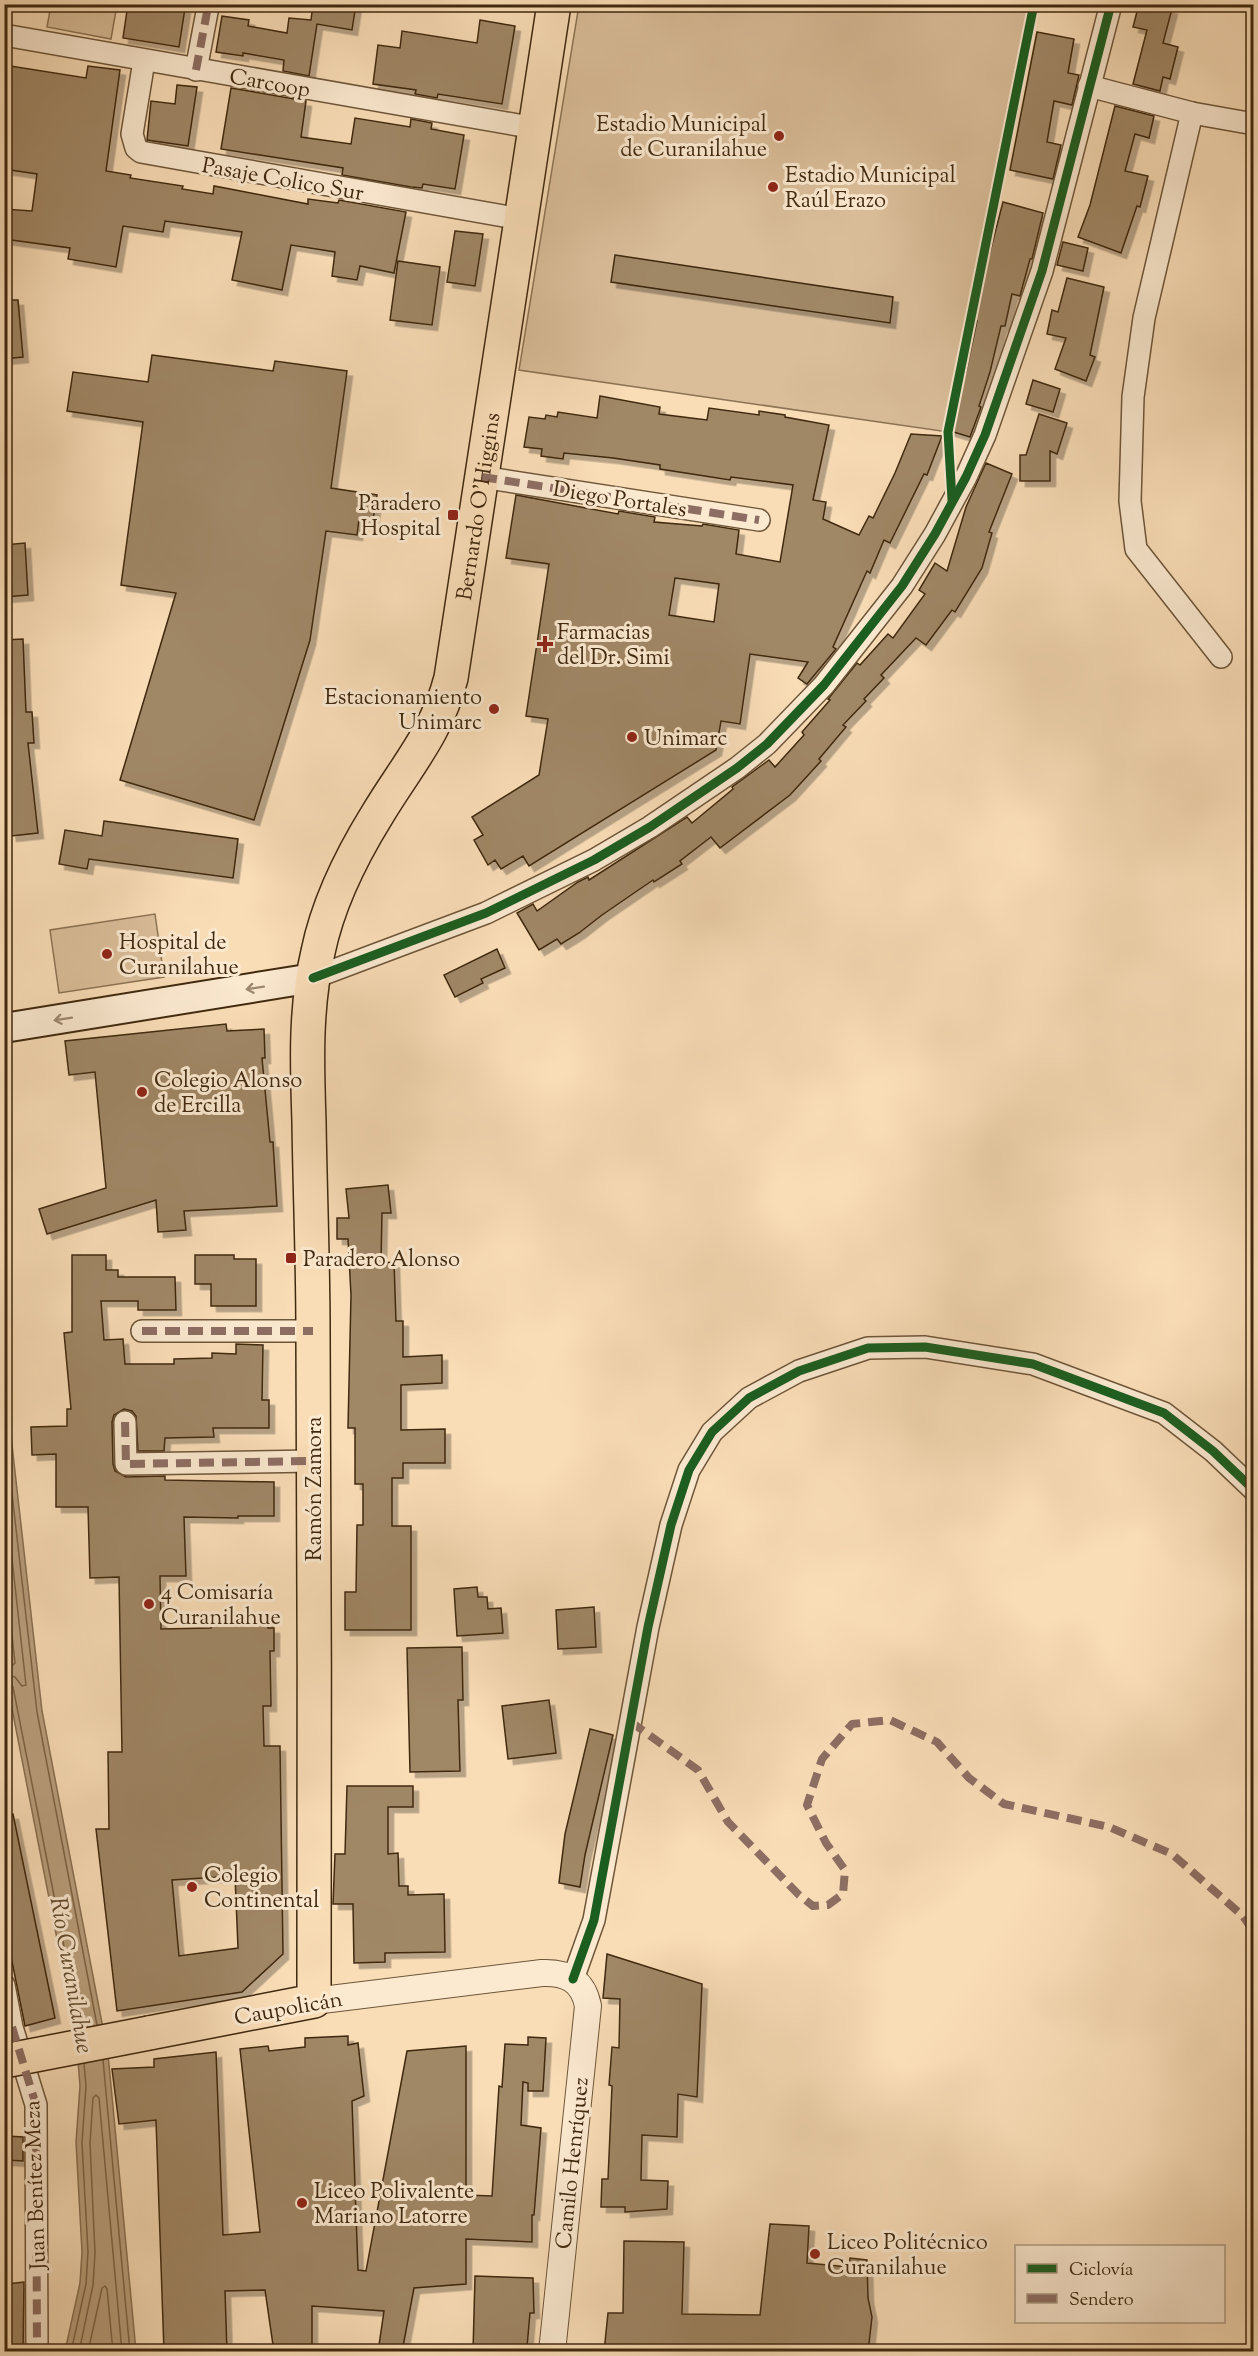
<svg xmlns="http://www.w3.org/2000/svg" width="1258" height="2356" font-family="'Sorts Mill Goudy',serif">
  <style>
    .green { fill: #dabe9a; stroke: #8d7454; stroke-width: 1.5 }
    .water { fill: #baa07e; stroke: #897052; stroke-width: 1.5 }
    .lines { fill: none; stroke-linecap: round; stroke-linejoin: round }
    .shore { stroke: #7d6446; stroke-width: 1.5 }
    .building { fill: #a08766; stroke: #40290f; stroke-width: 1.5; fill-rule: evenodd; filter: url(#shadow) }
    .minor-casing { stroke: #6e5639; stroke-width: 24 }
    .tertiary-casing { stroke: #6e5639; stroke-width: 28 }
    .secondary-casing { stroke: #40290f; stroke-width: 32 }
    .primary-casing { stroke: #40290f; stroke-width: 36 }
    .minor { stroke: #fbe9d0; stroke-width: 21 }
    .tertiary { stroke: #fbe9d0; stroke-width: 26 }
    .secondary { stroke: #fbe9d0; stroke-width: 28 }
    .primary { stroke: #f9ddb7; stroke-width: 33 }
    .primary-bridge-casing { stroke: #40290f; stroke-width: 36; stroke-linecap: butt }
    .primary-bridge { stroke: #f9ddb7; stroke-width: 33 }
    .quiet { stroke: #8d6e63; stroke-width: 8; stroke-dasharray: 15 8; stroke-linecap: butt }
    .cycleway-casing { stroke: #fbe9d0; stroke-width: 13 }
    .cycleway { stroke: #1b5e20; stroke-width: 9 }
    .oneway { stroke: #9e8970 }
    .poi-dot { fill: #8f2418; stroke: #fbe9d0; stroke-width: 2 }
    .labels { text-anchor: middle; stroke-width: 6; stroke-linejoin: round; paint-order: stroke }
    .street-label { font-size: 22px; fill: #40290f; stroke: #fbe9d0 }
    .poi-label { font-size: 22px; fill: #40290f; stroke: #fbe9d0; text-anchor: start }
    .water-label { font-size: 24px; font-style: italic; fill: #654d30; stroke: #fbe9d0 }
  </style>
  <defs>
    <filter id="shadow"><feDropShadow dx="5.5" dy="5.5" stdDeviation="0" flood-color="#0004"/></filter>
  </defs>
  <rect width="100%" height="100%" fill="#f9ddb7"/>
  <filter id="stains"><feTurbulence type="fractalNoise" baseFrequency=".00333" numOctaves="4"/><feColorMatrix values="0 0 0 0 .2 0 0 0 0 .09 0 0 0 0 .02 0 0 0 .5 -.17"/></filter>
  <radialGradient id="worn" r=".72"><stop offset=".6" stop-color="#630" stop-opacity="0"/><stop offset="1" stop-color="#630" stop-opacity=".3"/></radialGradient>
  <g class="green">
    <polygon points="51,5 117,5 111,39 47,27"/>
    <polygon points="579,5 1034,5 948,432 519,370"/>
    <polygon points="155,914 164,977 59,993 50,930"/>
  </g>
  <polygon class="water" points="4,1374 42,1711 108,2054 136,2351 65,2351 80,2283 82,2252 76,2142 80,2086 76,2036 5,1673"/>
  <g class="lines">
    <g class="shore">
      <polyline points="4,1424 37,1712 97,2025"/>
      <polyline points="4,1487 26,1685 22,1686 15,1677 4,1674"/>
      <polyline points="4,1562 15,1663 12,1666 4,1665"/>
      <polyline points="4,1682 10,1683 13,1687 80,2028"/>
      <polyline points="103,2060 130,2352"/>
      <polyline points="71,2352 86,2284 88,2252 82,2143 86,2086 84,2064"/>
      <polyline points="79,2352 93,2285 95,2253 90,2143 93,2098 96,2095 99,2098 122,2352"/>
      <polyline points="88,2352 102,2288 105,2286 107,2289 113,2352"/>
    </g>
  </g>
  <g class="building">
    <polygon points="128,4 163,4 185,8 179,47 123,38"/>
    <polygon points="313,4 356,4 352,30 317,24 309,76 283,71 284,60 243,53 243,56 216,52 222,16 249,20 248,26 287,33 289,18 311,20"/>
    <polygon points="1139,4 1156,4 1172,9 1163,43 1178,47 1170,79 1163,77 1160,91 1133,84 1147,30 1133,27"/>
    <polygon points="480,20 515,26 502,104 438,94 437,98 415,94 416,90 373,84 378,45 400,48 402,31 477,43"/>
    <polygon points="1037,32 1074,39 1068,73 1079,75 1072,105 1054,101 1047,142 1061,145 1053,179 1010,170"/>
    <polygon points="4,65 86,78 88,66 120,70 106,171 131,175 130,178 183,186 182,189 213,194 214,186 308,204 308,199 338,203 339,200 406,212 394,273 360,266 357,280 332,276 335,252 291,245 282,290 232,280 242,232 165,221 163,232 123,226 116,267 68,259 70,248 4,239 4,209 32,211 37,174 4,169"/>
    <polygon points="177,85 197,87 188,146 147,140 151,101 175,104"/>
    <polygon points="231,88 306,101 301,137 351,144 355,118 410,127 411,119 432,123 431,129 464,135 455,189 423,184 422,188 411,187 342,175 343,168 221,149"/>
    <polygon points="1115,106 1154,116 1149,138 1135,134 1125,171 1148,176 1140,207 1137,206 1121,253 1078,237 1090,205"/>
    <polygon points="1003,202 1043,213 1032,259 1030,259 1020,296 1012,294 1005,326 1001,326 990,372 979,406 981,407 970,437 947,430 963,371 966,372 977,321 975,321 987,255 989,256"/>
    <polygon points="455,231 483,234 475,286 447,282"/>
    <polygon points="1063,242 1088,248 1083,271 1057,265"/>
    <polygon points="615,255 893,297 890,323 611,282"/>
    <polygon points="398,261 440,267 432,325 390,320"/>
    <polygon points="1067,278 1104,287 1090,355 1095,357 1086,381 1055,369 1066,338 1047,334 1052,310 1058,312"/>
    <polygon points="4,300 18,300 23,357 4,359"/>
    <polygon points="152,355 273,371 275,361 347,371 331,488 377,495 373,520 359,519 357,535 326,531 310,640 254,820 120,780 176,593 121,585 143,422 67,411 73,372 148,382"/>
    <polygon points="1033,380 1060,389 1053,412 1026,404"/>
    <path d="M600 396 660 407 659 414 707 420 709 408 759 415V411L785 415V417L829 425 813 500 826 502 823 519 859 535 869 516 873 518 895 473 911 434 942 436 927 475 924 474 890 543 884 540 870 573 867 571 833 647 836 649 807 684 798 678 808 662 750 654 740 724 721 721 716 750 529 866 523 856 501 869 495 860 488 865 474 840 483 835 472 817 539 775 548 719 526 716 549 564 506 558 516 495 618 514 619 511 655 517 654 522 702 526 703 524 739 530 736 554 780 562 793 485 731 477 730 480 660 469V465L613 458 564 453 563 459 541 456 542 449 524 447 529 417 545 419 546 415 557 417 558 412 597 418ZM675 578 719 584 714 622 669 615Z"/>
    <polygon points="1039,414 1067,423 1057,454 1050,451 1050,481 1020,481 1020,455 1026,455"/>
    <polygon points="986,463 1012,474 989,532 992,533 982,568 955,612 952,610 926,645 916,638 881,675 884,678 864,699 866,701 843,725 846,727 819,759 821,761 790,795 720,848 711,837 680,861 682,864 654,882 653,880 602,915 579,933 561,944 557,939 539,950 517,913 533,904 537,911 578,882 588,877 589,880 687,817 692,823 733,789 732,787 769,760 775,767 804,735 802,732 830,700 828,699 857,663 860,665 888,634 893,638 925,594 919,590 935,563 947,571 966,507"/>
    <polygon points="25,543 28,595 4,597 4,545"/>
    <polygon points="23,639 26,712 32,712 34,743 28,743 38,833 11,836 4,782 4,640"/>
    <polygon points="104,821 238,839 233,878 89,859 87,869 59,864 65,830 102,836"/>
    <polygon points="497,949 505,968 481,979 483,983 455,997 444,975"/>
    <polygon points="226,1024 227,1031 264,1029 265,1058 262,1058 270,1142 273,1142 277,1206 184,1211 186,1230 158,1232 156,1200 47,1234 39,1209 106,1188 95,1072 69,1075 65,1041"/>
    <polygon points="388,1185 391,1213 382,1213 381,1263 394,1262 396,1321 403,1321 403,1357 442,1355 442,1383 401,1385 401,1430 445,1429 445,1463 403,1463 403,1478 392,1478 392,1526 411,1526 411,1630 345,1630 345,1592 356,1592 357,1525 363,1525 363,1484 355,1484 355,1428 348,1428 351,1295 348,1239 337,1239 337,1218 349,1218 346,1189"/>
    <path d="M72 1255H106V1270H118V1277H175L176 1310H138V1301H101L104 1340 123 1339 125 1364H174V1359L212 1358V1353L236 1354V1344L263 1345 262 1400H269V1428H213L214 1437 165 1438 164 1451H138L136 1416 132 1411 124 1409 114 1415 112 1422 113 1464 115 1471 126 1477 165 1476V1480L274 1482V1516H238V1518L184 1517 186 1576H160L161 1629 211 1628 212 1617 267 1616 268 1628H274V1651H270L271 1706H263L264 1746H280L283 1954 242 1992 117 2011 96 1829H109L108 1752H122L119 1577 90 1578 88 1507H56V1454L32 1455 31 1427 67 1426V1409H71L64 1333 72 1332ZM235 1876 238 1948 179 1956 172 1880Z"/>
    <polygon points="195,1255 234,1255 234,1259 256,1259 256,1306 211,1306 211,1284 195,1284"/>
    <polygon points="477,1587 478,1597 487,1597 488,1609 501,1608 503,1633 457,1636 454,1589"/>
    <polygon points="594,1607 596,1647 558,1649 556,1610"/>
    <polygon points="462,1647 463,1700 458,1700 460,1771 410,1772 407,1648"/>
    <polygon points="549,1700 556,1753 508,1759 502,1706"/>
    <polygon points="590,1729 613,1735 585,1855 580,1887 559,1883 565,1834"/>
    <polygon points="347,1786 413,1786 413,1807 388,1807 388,1854 398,1853 399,1886 408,1886 408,1895 444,1894 445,1952 385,1953 385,1962 354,1963 353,1904 333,1904 335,1854 345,1854"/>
    <polygon points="4,1814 13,1814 55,2018 25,2026 4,1922"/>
    <polygon points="607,1954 702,1984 697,2097 678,2094 677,2137 642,2135 641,2180 668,2181 667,2209 625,2212 625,2207 601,2207 602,2179 608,2179 612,2086 609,2085 612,2047 619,2048 620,1999 603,1998"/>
    <polygon points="348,2036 348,2045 358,2043 364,2096 352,2101 358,2270 366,2271 407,2051 466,2046 466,2195 492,2196 499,2086 502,2087 505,2044 528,2045 528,2037 546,2038 543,2091 528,2091 528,2083 523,2082 521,2125 541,2128 534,2215 532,2215 532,2242 466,2239 466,2284 414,2288 402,2352 378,2352 384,2311 312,2306 312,2352 274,2352 265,2290 225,2291 227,2352 164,2352 156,2120 119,2124 112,2069 154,2067 154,2059 216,2052 223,2235 260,2232 240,2049 268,2046 269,2051 305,2047 305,2038"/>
    <polygon points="7,2136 23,2137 23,2161 6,2160"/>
    <polygon points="770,2224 809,2226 807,2263 849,2267 850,2258 867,2260 868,2298 872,2317 868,2352 792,2350 792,2352 703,2352 645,2347 645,2352 604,2352 608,2313 623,2313 624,2241 684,2242 682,2314 760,2315"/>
    <polygon points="475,2276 533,2278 534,2313 530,2313 527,2347 521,2346 521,2352 473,2352"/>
    <polygon points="24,2282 23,2352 7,2352 7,2284"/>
  </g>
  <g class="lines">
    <defs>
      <g id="minor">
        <polyline points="4,35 535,128"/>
        <polyline points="144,61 132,134 136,148 141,152 521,219"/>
        <polyline points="196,70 207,12"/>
        <polyline points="1089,86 1192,113 1254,124"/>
        <polyline points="1192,113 1144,318 1133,397 1130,501 1136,549 1221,657"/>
        <polyline points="482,477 759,520"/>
        <polyline points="313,978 486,913 594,860 650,827 737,768 767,744 824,685 902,586 935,534 966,477 985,435 1042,271 1111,4"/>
        <polyline points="142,1331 313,1331"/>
        <polyline points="125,1422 126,1464 313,1461"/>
        <polyline points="573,1979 594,1920 648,1627 671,1525 689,1470 712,1432 749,1398 799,1371 868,1348 925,1347 1033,1364 1164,1413 1213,1451 1254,1490"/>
        <polyline points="4,1985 12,2027 36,2105 37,2352"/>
      </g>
      <path id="tertiary" d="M314 2001 542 1973C566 1972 583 1980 588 2006L552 2352"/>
      <polyline id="secondary" points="4,1028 313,978"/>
      <g id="primary">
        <path id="s1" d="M149 2033 314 2001C314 1778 315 1556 313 1333 313 1262 310 1192 309 1122 307 1065 305 1007 318 952 328 903 351 857 377 815 405 768 437 733 451 678L554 4"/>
      </g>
    </defs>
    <use href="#minor" class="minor-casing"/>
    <use href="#tertiary" class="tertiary-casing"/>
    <use href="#secondary" class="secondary-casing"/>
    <use href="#primary" class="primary-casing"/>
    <use href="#minor" class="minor"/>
    <use href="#tertiary" class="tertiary"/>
    <use href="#secondary" class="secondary"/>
    <use href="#primary" class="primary"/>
    <defs>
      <polyline id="primary-bridge" points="4,2061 149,2033"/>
    </defs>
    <use href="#primary-bridge" class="primary-bridge-casing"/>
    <use href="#primary-bridge" class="primary-bridge"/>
    <g class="quiet">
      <polyline points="196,70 207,12"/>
      <polyline points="482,477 759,520"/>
      <polyline points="142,1331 313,1331"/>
      <polyline points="125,1422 126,1464 313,1461"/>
      <polyline points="631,1722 698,1770 728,1822 799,1895 813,1906 828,1905 843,1894 845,1870 826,1843 807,1805 822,1759 852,1724 890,1720 937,1742 969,1778 1004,1804 1109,1827 1172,1854 1243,1916 1254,1932"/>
      <polyline points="12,2027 36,2105 37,2352"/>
    </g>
    <defs>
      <g id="cycleway">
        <polyline points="952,500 948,432 1034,4"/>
        <polyline points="313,978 486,913 594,860 650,827 737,768 767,744 824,685 902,586 935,534 966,477 985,435 1042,271 1111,4"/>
        <polyline points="573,1979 594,1920 648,1627 671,1525 689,1470 712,1432 749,1398 799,1371 868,1348 925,1347 1033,1364 1164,1413 1213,1451 1254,1490"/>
      </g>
    </defs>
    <use href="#cycleway" class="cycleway-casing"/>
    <use href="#cycleway" class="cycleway"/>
  </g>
  <defs><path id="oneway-shaft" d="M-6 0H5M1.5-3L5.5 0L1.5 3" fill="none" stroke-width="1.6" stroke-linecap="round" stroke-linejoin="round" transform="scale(1.5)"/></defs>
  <g class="oneway">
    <use href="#oneway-shaft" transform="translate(255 988) rotate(171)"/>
    <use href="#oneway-shaft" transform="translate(63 1019) rotate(171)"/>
  </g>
  <g class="poi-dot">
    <circle cx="779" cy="136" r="6"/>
    <circle cx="773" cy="187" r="6"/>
    <rect x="447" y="509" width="12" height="12" rx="3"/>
    <path d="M542 635h6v6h6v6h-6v6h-6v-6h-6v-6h6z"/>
    <circle cx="494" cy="709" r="6"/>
    <circle cx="632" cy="737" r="6"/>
    <circle cx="107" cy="954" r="6"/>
    <circle cx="142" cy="1092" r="6"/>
    <rect x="285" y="1252" width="12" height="12" rx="3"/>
    <circle cx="149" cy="1604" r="6"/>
    <circle cx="192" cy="1887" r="6"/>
    <circle cx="302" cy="2203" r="6"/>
    <circle cx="815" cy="2254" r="6"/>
  </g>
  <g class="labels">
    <g class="street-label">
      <text transform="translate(270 82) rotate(10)" y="8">Carcoop</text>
      <text transform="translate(283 178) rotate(10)" y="8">Pasaje Colico Sur</text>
      <text transform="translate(620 498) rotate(9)" y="8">Diego Portales</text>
      <text dy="8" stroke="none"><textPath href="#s1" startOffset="1698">Bernardo O'Higgins</textPath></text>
      <text transform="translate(313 1489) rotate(-90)" y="8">Ramón Zamora</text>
      <text transform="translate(288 2007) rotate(-10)" y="8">Caupolicán</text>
      <text transform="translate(571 2163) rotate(-84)" y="8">Camilo Henríquez</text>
      <text transform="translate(34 2185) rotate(-92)" y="8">Juan Benítez Meza</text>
    </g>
    <g class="poi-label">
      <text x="767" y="131" text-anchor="end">Estadio Municipal<tspan x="767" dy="25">de Curanilahue</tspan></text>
      <text x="785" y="182">Estadio Municipal<tspan x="785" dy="25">Raúl Erazo</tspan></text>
      <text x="441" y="510" text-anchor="end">Paradero<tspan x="441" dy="25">Hospital</tspan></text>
      <text x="557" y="639">Farmacias<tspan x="557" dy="25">del Dr. Simi</tspan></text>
      <text x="482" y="704" text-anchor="end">Estacionamiento<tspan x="482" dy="25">Unimarc</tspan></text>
      <text x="644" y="745">Unimarc</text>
      <text x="119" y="949">Hospital de<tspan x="119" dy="25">Curanilahue</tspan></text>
      <text x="154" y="1087">Colegio Alonso<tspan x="154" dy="25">de Ercilla</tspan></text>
      <text x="303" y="1266">Paradero Alonso</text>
      <text x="161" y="1599">4 Comisaría<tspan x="161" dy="25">Curanilahue</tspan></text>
      <text x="204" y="1882">Colegio<tspan x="204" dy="25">Continental</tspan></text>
      <text x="314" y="2198">Liceo Polivalente<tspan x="314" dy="25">Mariano Latorre</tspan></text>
      <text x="827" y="2249">Liceo Politécnico<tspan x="827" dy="25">Curanilahue</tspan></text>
    </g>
    <g class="water-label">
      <text transform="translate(72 1975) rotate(80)" y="8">Río Curanilahue</text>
    </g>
  </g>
  <rect width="1258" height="2356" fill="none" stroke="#f9ddb7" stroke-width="24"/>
  <rect x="6" y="6" width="1246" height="2344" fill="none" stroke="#40290f" stroke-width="3"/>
  <rect x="12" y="12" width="1234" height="2332" fill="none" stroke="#40290f" stroke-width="1.5"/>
  <rect x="1015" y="2245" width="210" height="78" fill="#fbe9d0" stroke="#b09c83" stroke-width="1.5"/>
  <rect x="1027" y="2264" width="30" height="9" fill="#1b5e20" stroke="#b09c83" stroke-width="1.5"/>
  <text x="1069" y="2275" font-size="18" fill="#40290f">Ciclovía</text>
  <rect x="1027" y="2294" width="30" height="9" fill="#8d6e63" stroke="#b09c83" stroke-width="1.5"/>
  <text x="1069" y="2305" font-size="18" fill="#40290f">Sendero</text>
  <rect width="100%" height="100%" filter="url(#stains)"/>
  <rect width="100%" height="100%" fill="url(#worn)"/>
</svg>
